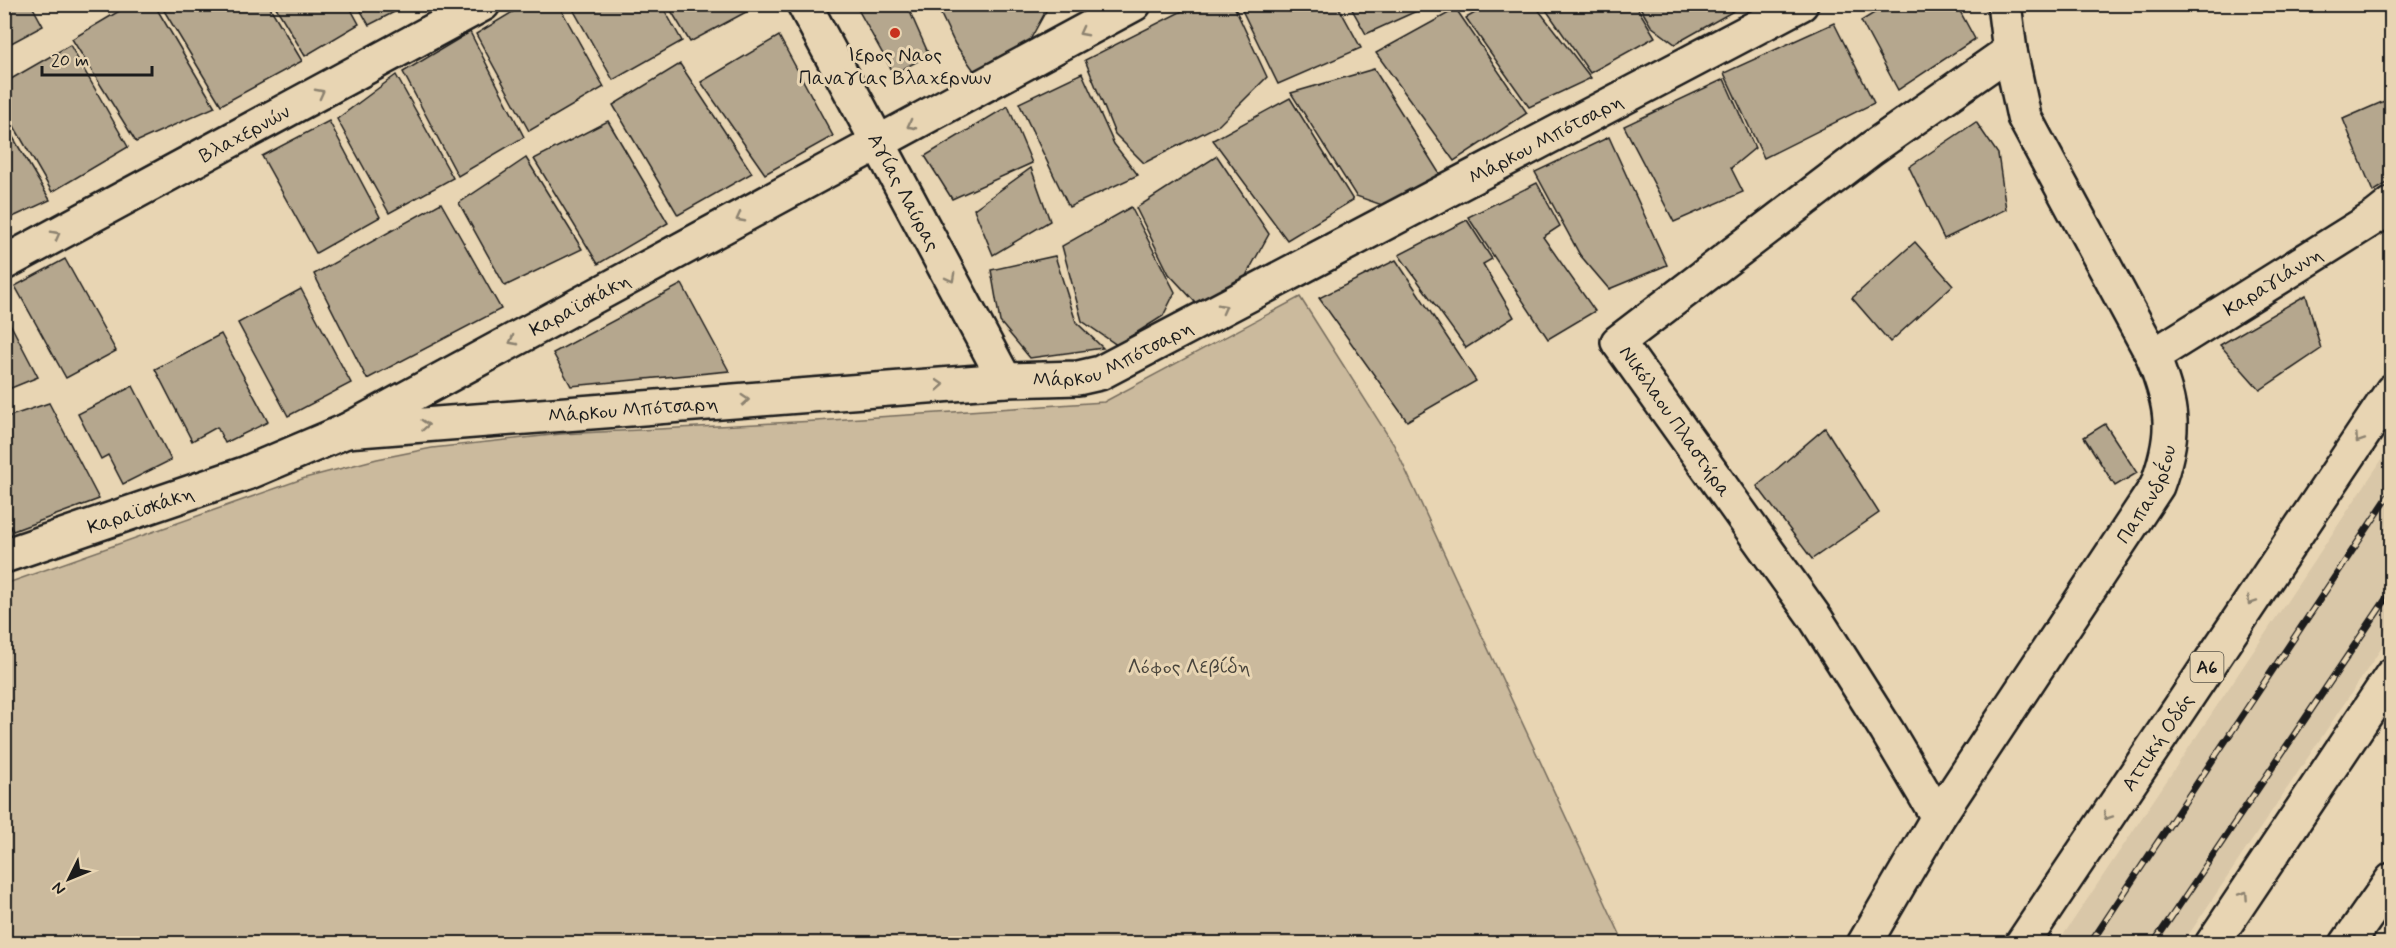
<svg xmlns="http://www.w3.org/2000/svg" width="2396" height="948" font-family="Mynerve,sans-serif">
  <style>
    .built { fill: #d9c7a8 }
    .green { fill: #cbba9d; stroke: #746b5c; stroke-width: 1.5 }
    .building { fill: #b5a78e; stroke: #1c1c1c; stroke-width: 1.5 }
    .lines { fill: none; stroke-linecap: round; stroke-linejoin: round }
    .minor-casing { stroke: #1c1c1c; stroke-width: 38 }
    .motorway-casing { stroke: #1c1c1c; stroke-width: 38 }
    .minor { stroke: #e8d5b3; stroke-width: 33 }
    .motorway { stroke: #e8d5b3; stroke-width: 33 }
    .rail-casing { stroke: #1c1c1c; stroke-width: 7 }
    .rail { stroke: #e8d5b3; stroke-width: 4.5; stroke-dasharray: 14; stroke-linecap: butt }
    .oneway { stroke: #8c826f }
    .poi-dot { fill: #c8321e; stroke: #e8d5b3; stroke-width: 2 }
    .labels { text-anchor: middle; stroke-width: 6; stroke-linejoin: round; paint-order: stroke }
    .shield { fill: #e8d5b3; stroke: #595449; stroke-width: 1.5 }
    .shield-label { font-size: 18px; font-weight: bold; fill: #1c1c1c }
    .poi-label { font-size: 20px; fill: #1c1c1c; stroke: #e8d5b3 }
    .street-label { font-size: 20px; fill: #1c1c1c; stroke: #e8d5b3 }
    .park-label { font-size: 20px; fill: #48443c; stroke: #e8d5b3 }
  </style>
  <rect width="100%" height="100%" fill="#e8d5b3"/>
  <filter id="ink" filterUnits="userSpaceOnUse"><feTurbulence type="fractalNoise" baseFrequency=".0167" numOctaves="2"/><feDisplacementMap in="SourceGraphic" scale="12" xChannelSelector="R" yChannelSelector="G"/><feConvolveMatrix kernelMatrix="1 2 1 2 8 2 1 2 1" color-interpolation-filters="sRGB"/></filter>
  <g filter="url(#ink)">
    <polygon class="built" points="2391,446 2391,634 2183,943 2058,943"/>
    <polygon class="green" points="1300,297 1394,445 1624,943 5,943 5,584 305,478 377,459 432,448 561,434 816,421 1104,402"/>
    <g class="building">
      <polygon points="4,4 31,4 43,26 4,47"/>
      <polygon points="131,4 154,4 215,107 136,142 72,39"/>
      <polygon points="160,4 268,4 302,61 221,105"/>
      <polygon points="274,4 348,4 359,24 305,56"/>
      <polygon points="357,4 410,4 369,25"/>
      <polygon points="526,4 558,4 604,87 529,131 476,34"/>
      <polygon points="570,4 661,4 682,41 613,80"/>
      <polygon points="667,4 761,4 690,42"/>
      <polygon points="855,4 920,4 910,12 929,55 894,74"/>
      <polygon points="936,4 1044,4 1047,9 1025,49 975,72 955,44"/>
      <polygon points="1196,4 1233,4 1267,77 1219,125 1144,163 1115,134 1085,60"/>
      <polygon points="1239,4 1337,4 1361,48 1278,84"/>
      <polygon points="1349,4 1432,4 1366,34"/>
      <polygon points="1491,4 1534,4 1591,78 1529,107 1466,18"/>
      <polygon points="1542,4 1635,4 1655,37 1590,73"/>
      <polygon points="1638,4 1737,4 1739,8 1675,44 1651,26"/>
      <polygon points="1889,4 1956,4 1975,39 1898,90 1861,21"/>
      <polygon points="1456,9 1527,113 1454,161 1376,53"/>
      <polygon points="1834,23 1874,103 1764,158 1724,73"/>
      <polygon points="470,32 524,137 458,176 403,72"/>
      <polygon points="779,36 833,136 765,174 701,82"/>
      <polygon points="70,45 128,147 52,192 4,109 4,83"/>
      <polygon points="680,64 752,173 678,215 613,105"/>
      <polygon points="1374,69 1441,176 1382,205 1356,196 1291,93"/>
      <polygon points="1082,73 1114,144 1138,175 1069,207 1019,103"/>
      <polygon points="396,75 453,178 389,213 337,119"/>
      <polygon points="1724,79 1755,148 1731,168 1743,192 1674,222 1624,126"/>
      <polygon points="1290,98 1353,200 1287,240 1213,140"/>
      <polygon points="2389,99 2392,107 2392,180 2373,192 2343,119"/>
      <polygon points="1008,106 1032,163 952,199 925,156"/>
      <polygon points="329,121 380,217 316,253 262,156"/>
      <polygon points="608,121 668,223 598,264 534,159"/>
      <polygon points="4,122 50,200 4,221"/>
      <polygon points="1976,122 1998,154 2006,209 1944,239 1909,167"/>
      <polygon points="1609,137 1667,265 1609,289 1580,255 1535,172"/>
      <polygon points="1217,156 1269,234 1243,281 1196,303 1169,274 1136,208"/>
      <polygon points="526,158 582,249 505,286 459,203"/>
      <polygon points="1031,168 1050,221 993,255 974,209"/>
      <polygon points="1537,183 1560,226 1543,237 1595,311 1548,339 1468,217"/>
      <polygon points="441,203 501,309 367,379 314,274"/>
      <polygon points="1131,207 1175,292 1163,316 1117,345 1082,321 1062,246"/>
      <polygon points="1467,220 1492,259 1483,264 1514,317 1466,348 1399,255"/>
      <polygon points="1915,242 1953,285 1890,342 1852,298"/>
      <polygon points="1055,256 1076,322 1103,348 1030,358 1000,322 991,270"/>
      <polygon points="65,259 116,351 66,378 15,286"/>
      <polygon points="1396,260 1476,381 1407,421 1319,298"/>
      <polygon points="682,284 729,371 571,386 553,353"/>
      <polygon points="301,289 351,383 288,416 238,323"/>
      <polygon points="2306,295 2321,349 2260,390 2220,345"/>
      <polygon points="4,312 38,377 4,391"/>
      <polygon points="221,334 268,422 225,443 217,427 192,441 155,369"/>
      <polygon points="133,386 171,460 123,484 108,455 101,459 78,414"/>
      <polygon points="49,403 99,499 13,531 4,516 4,418"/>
      <polygon points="2105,424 2137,473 2115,486 2084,437"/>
      <polygon points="1825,428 1879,513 1812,559 1757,486"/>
    </g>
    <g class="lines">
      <defs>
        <g id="minor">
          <path id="s1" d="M804 4 1005 380"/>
          <path id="s2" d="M4 263 483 4"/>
          <path id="s3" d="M2153 356 2377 216 2392 204"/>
          <path id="s4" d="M346 431 1005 380 1078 378 1100 373 1801 4"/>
          <path id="s5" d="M4 556 247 473 346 431 1134 4"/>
          <polyline points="1938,817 1887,731 1816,619 1618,342 1872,148 2010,51"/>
          <path id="s6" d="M1864 944 1938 817 2157 486C2177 431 2173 409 2153 356L2024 117 2010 51 2004 4"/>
          <polyline points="2347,944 2392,880"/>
        </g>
        <g id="motorway">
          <path id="s7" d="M2022 944 2392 391"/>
          <polyline points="2212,944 2392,675"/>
        </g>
      </defs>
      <use href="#minor" class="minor-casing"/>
      <use href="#motorway" class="motorway-casing"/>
      <use href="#minor" class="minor"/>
      <use href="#motorway" class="motorway"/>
      <defs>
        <g id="rail">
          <polyline points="2090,944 2392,491"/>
          <polyline points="2153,944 2392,590"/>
        </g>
      </defs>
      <use href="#rail" class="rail-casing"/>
      <use href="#rail" class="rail"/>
    </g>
    <defs><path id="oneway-chevron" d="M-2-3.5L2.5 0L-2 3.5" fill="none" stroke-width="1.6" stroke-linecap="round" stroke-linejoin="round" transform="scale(1.5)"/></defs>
    <g class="oneway">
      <use href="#oneway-chevron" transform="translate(1083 32) rotate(152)"/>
      <use href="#oneway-chevron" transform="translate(320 93) rotate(-28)"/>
      <use href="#oneway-chevron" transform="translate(911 125) rotate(152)"/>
      <use href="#oneway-chevron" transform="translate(740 218) rotate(152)"/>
      <use href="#oneway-chevron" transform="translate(56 235) rotate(-28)"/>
      <use href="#oneway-chevron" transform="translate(951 278) rotate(62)"/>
      <use href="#oneway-chevron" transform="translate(1223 308) rotate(-28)"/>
      <use href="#oneway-chevron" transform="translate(513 341) rotate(152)"/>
      <use href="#oneway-chevron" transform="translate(940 385) rotate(-4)"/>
      <use href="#oneway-chevron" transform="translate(745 400) rotate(-4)"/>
      <use href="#oneway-chevron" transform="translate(425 425) rotate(-4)"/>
      <use href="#oneway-chevron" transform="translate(2359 439) rotate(124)"/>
      <use href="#oneway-chevron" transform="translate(2251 601) rotate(124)"/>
      <use href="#oneway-chevron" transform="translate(2107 816) rotate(124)"/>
      <use href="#oneway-chevron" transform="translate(2244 895) rotate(-56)"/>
    </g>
  </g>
  <circle class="poi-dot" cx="895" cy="33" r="6"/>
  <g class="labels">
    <rect class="shield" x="2190.5" y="652" width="33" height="30" rx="4.5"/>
    <g class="shield-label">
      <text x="2207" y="673">Α6</text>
    </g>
    <g class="poi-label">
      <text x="895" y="61">Ιερος Ναος<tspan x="895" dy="23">Παναγιας Βλαχερνων</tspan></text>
    </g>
    <g class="street-label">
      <text dy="7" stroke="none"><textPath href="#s2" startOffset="273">Βλαχερνών</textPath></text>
      <text dy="7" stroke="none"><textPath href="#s4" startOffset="1260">Μάρκου Μπότσαρη</textPath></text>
      <text dy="7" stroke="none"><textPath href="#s1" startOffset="213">Αγίας Λαύρας</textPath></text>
      <text dy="7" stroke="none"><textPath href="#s3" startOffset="141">Καραγιάννη</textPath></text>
      <text dy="7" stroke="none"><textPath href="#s5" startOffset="630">Καραϊσκάκη</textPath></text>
      <text dy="7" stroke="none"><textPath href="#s4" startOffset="774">Μάρκου Μπότσαρη</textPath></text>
      <text dy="7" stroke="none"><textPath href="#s4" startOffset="288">Μάρκου Μπότσαρη</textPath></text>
      <text transform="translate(1676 421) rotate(55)" y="7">Νικόλαου Πλαστήρα</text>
      <text dy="7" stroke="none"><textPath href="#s6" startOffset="532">Παπανδρέου</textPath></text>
      <text dy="7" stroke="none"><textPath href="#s5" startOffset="144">Καραϊσκάκη</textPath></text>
      <text dy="7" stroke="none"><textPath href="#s7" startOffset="243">Αττική Οδός</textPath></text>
    </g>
    <g class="park-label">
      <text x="1189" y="673">Λόφος Λεβίδη</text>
    </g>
  </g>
  <rect width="2396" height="948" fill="none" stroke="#e8d5b3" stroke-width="24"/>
  <rect x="12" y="12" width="2372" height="924" fill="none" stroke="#1c1c1c" stroke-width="2" filter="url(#ink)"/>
  <g transform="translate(69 879) rotate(227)" stroke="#e8d5b3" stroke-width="4.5" paint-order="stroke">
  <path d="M0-4.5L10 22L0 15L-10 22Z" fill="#1c1c1c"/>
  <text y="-9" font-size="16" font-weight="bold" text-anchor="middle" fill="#1c1c1c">N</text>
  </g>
  <path d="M42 66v9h110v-9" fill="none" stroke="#1c1c1c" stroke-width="3"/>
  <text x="51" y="66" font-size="18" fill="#1c1c1c" stroke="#e8d5b3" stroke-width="4.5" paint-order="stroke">20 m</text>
</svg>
